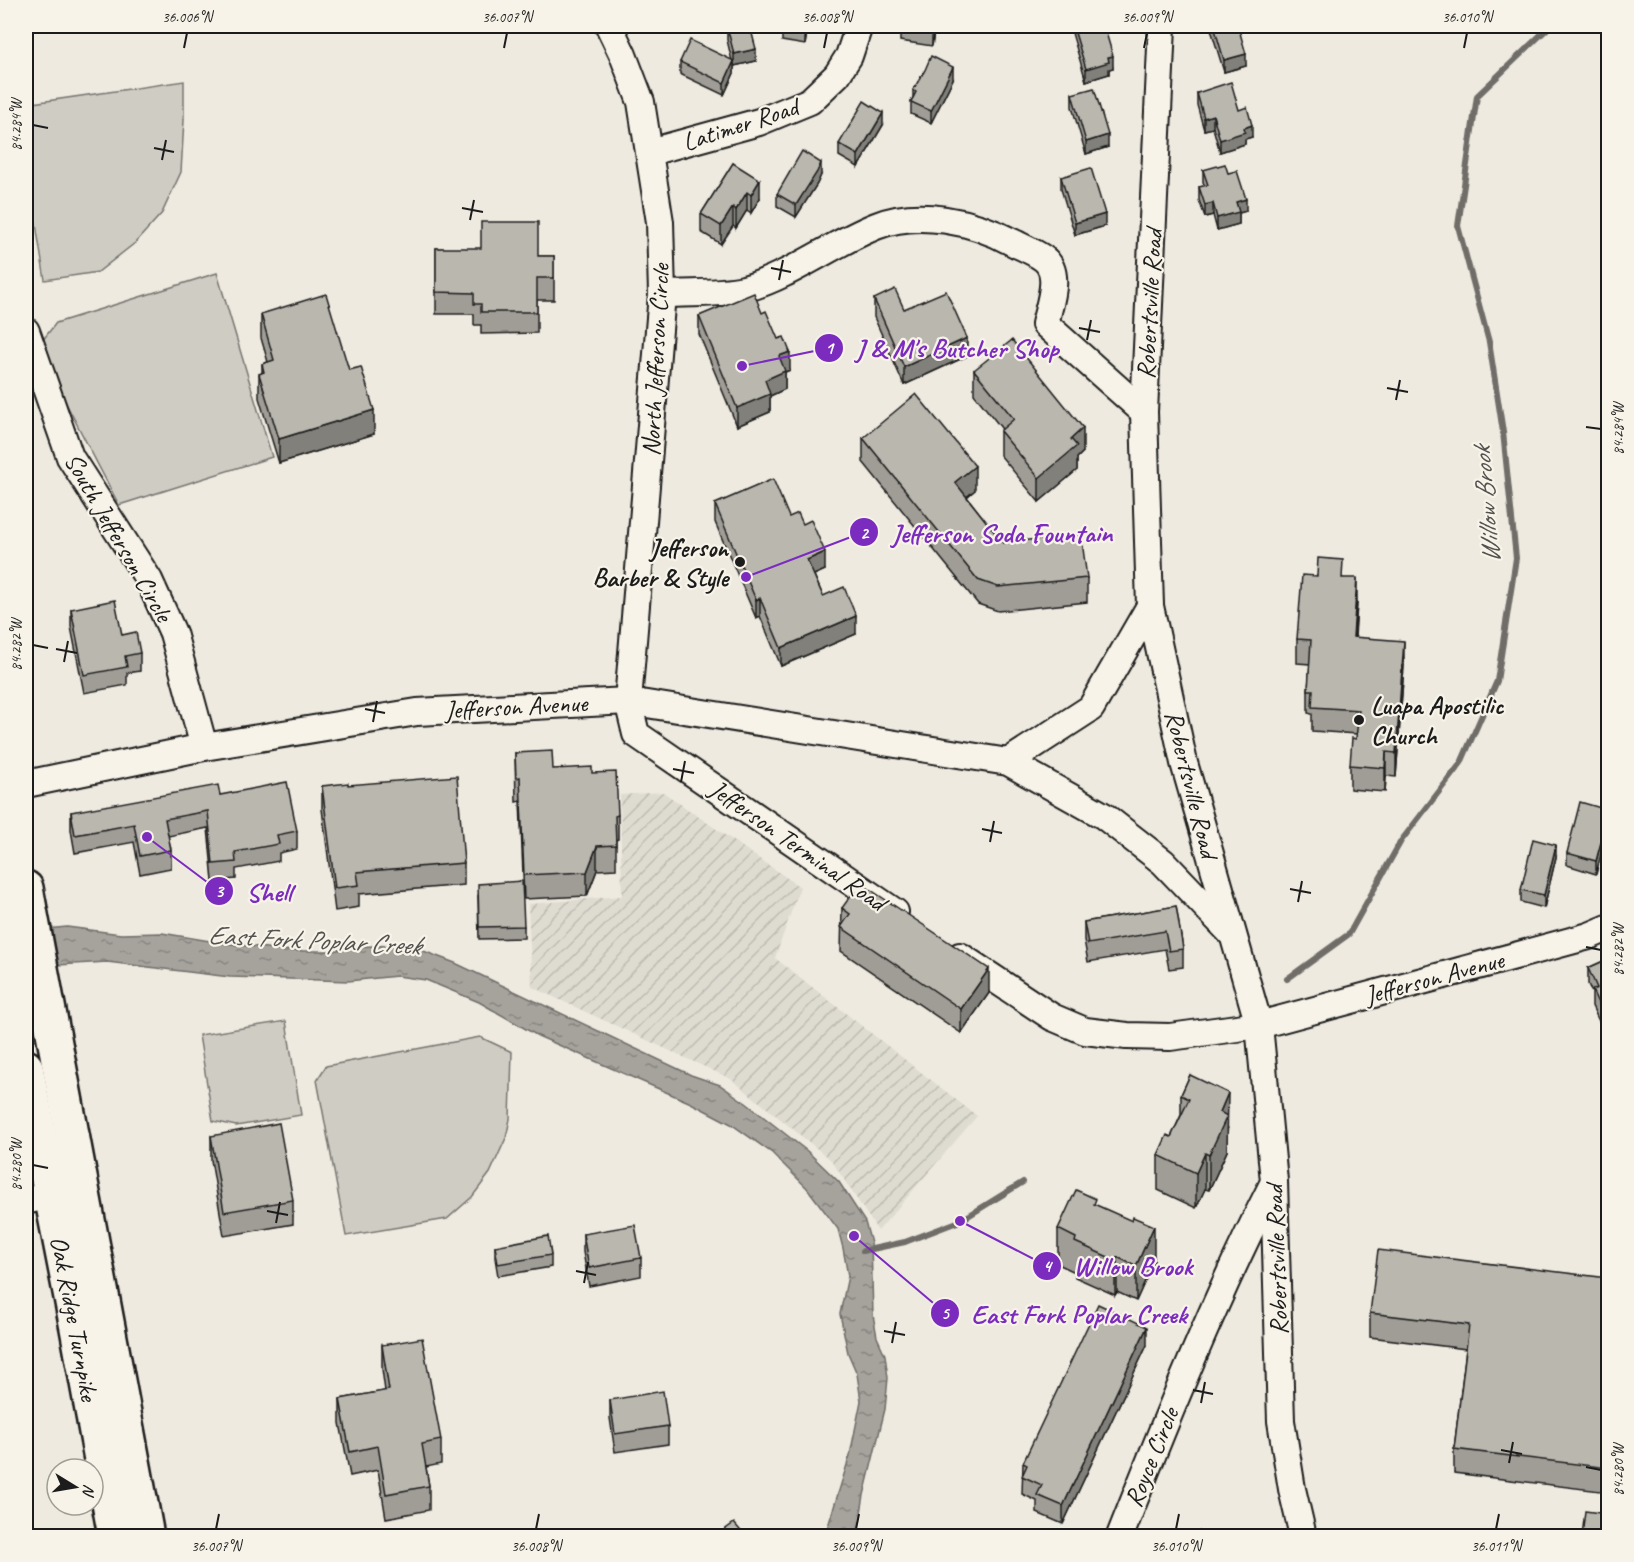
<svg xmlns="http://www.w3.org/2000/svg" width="1634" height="1562" font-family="Caveat,sans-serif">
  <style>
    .industrial { fill: url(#industrial-furrows) }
    .park { fill: #cfccc3; stroke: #767470; stroke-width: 1.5 }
    .water { fill: url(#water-ripples); stroke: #6f6d69; stroke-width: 1.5 }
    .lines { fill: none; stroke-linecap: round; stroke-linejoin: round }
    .stream { stroke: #6f6d69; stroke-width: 6 }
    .minor-casing { stroke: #1c1c1c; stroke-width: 30 }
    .highway-casing { stroke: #1c1c1c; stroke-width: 38 }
    .minor { stroke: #f7f3e8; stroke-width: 26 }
    .highway { stroke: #f7f3e8; stroke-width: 33 }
    .wall { fill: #a09d96; stroke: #1c1c1c; stroke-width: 1.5 }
    .shaded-wall { fill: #82807a; stroke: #1c1c1c; stroke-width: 1.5 }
    .building { fill: #bab7af; stroke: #1c1c1c; stroke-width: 1.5 }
    .ticks { fill: none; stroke: #1c1c1c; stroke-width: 2 }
    .poi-dot { fill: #1c1c1c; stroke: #f7f3e8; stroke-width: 2 }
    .labels { text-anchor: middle; stroke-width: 4.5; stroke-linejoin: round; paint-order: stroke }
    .street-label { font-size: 26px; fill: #1c1c1c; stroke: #f7f3e8 }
    .poi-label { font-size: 26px; font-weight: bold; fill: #1c1c1c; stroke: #f7f3e8; text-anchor: end }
    .water-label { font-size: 27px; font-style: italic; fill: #535250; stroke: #f7f3e8 }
    .leader { fill: none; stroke: #7b2cbf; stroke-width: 2 }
    .callout-dot { fill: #7b2cbf; stroke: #f7f3e8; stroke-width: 2 }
    .mark-label { font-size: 18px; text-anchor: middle; font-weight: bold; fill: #fff }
    .callout-label { font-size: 27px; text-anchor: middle; font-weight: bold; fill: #7b2cbf; stroke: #f7f3e8; stroke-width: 4.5; stroke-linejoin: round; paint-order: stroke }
    .neatline { fill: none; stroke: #1c1c1c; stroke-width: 2 }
    .ticks-label { font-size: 15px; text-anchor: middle; fill: #1c1c1c }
  </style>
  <defs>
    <pattern id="industrial-furrows" width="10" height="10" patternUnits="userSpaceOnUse" patternTransform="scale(1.5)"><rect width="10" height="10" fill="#dedbd1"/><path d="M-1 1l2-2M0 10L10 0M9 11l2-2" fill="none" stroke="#bebbb3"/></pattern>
    <pattern id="water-ripples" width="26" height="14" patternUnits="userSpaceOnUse" patternTransform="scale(1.5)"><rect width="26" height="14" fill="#a6a39d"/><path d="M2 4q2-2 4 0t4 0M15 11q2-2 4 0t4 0" fill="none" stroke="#86847f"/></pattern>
  </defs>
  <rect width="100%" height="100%" fill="#eeeae0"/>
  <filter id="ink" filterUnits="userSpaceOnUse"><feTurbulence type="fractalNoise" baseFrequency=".0167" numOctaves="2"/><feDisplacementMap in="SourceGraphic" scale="12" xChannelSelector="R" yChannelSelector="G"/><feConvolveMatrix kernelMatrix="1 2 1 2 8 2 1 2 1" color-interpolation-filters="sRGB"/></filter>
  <g filter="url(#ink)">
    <polygon class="industrial" points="663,792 800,887 775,958 977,1116 878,1231 831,1160 731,1079 532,987 528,904 622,896 620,795"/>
    <g class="park">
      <polygon points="184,81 184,120 181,172 162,213 135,243 98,272 45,280 26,163 26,104"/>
      <polygon points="217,273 272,457 119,505 44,361 42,341 56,323"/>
      <polygon points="286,1021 301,1115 236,1126 213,1121 199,1035"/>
      <polygon points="480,1037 512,1052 510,1119 506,1138 490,1173 472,1197 447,1219 346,1236 317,1080 326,1066"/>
    </g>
    <polygon class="water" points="67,927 121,934 162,933 222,943 292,951 333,951 352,947 398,945 413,947 455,963 691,1075 720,1085 746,1103 807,1151 839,1182 865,1222 871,1243 873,1315 877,1337 885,1355 888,1378 885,1409 864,1495 857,1536 825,1536 850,1455 861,1401 857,1374 848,1353 840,1314 848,1276 843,1248 838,1229 807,1188 772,1153 731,1124 691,1103 538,1036 479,1002 426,980 397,976 348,981 230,977 107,962 26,967 46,929"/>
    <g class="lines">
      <g class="stream">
        <polyline points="1287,979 1349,934 1401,841 1461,763 1497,681 1516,558 1503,432 1489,342 1458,226 1477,96 1550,26"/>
        <polyline points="863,1251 905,1242 960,1221 1023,1182"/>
      </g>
      <defs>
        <g id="minor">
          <polyline points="609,26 623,55 641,102 660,222 662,294 628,701 636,734 895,912"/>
          <polyline points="1162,26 1144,412 1150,606 1184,763 1259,1025 1274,1181 1281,1421 1292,1489 1303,1536"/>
          <polyline points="650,152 759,122 810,101 837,75 849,56 859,26"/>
          <path d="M662 294C685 293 723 294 744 289 791 276 831 244 876 226 918 209 973 221 1012 242 1022 247 1035 252 1044 259 1062 273 1049 305 1045 324L1144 412"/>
          <polyline points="26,331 70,457 149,580 173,633 204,747"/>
          <polyline points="1008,762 1091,708 1150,606"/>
          <polyline points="26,784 204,747 417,712 628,701 1008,762 1104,816 1163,862 1230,932"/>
          <polyline points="960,956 1052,1017 1085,1031 1127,1036 1170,1037 1259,1025 1589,936 1608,928"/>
          <polyline points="26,1201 70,1190"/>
          <path d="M1120 1536C1167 1417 1215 1298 1273 1184"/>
        </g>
        <g id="highway">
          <polyline points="26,888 147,1536"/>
          <path id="s1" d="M26 1067 77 1328 115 1536"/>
        </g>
      </defs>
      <use href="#minor" class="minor-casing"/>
      <use href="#highway" class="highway-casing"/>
      <use href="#minor" class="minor"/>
      <use href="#highway" class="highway"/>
    </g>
    <g class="wall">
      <polygon points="808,26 805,45 782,41 782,29"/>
      <polygon points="935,26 932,46 900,41 900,29"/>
      <polygon points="1072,26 1104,26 1113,68 1109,69 1109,74 1086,81 1072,33"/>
      <polygon points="1210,26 1238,26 1246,66 1224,72"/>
      <polygon points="727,27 756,61 734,66 734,73 724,95 680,74 680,62 732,61 727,40"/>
      <polygon points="953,79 931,123 911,114 911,102 913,98 913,90"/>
      <polygon points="1197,93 1239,110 1252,137 1245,139 1245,144 1220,152 1213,128 1204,130 1197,105"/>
      <polygon points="1072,94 1108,147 1086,154 1072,107"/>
      <polygon points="883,125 858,167 839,156 839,144"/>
      <polygon points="733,163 760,198 751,213 747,210 736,228 733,226 721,244 701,232 701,214"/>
      <polygon points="1203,170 1228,173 1246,211 1239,213 1239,224 1217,230 1213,215 1205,217 1199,200 1199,187 1205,186 1203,182"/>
      <polygon points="821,175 817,184 796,217 777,206 777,194"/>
      <polygon points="1061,177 1105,226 1075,235 1061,189"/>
      <polygon points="436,248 538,256 554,256 554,300 537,300 537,333 481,334 481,325 474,325 474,314 436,314"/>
      <polygon points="874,299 904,309 967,356 904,385 874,317"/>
      <polygon points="762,313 790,370 785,372 785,389 770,396 770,412 737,426 699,334 699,316"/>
      <polygon points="261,314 349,370 374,434 279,463 259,398 259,374 262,373 262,364 268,362 261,338"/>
      <polygon points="974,370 1083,452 1077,458 1077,470 1039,502 1000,455 1000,431 1002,429 974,394"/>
      <polygon points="863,438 975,490 967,497 1003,543 1087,578 1087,602 998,611 978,604 863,462"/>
      <polygon points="715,504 789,517 825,570 814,575 823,596 856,634 781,666 760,616 756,618 715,522"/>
      <polygon points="1343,578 1357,602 1355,638 1404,665 1396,777 1386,776 1385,792 1350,789 1350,765 1357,734 1312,731 1312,714 1308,713 1308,690 1310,664 1297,663 1297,639"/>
      <polygon points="71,609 122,635 140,653 140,671 127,673 127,685 84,693 71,627"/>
      <polygon points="515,753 553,769 592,773 618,815 618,839 616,840 616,869 597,870 587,896 524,899 520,801 516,802"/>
      <polygon points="348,785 464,863 464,885 359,894 359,907 335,911 322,809 322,786"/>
      <polygon points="220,795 297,831 297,849 279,853 279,861 236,869 236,879 213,881 208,828 168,836 171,850 171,868 140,874 134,842 75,853 71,830 71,812"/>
      <polygon points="1608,810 1596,874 1567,865 1567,853"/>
      <polygon points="1556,857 1544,908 1521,902 1521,890"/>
      <polygon points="478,896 524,926 524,938 479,939"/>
      <polygon points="1176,906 1183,949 1183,967 1169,969 1165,949 1088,962 1084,940 1084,922"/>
      <polygon points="842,908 989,993 961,1033 841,951"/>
      <polygon points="1608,959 1608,1030 1604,1032 1592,1006 1592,993 1588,984 1588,968"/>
      <polygon points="1190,1075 1228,1128 1227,1130 1227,1151 1209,1190 1205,1189 1196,1208 1158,1190 1158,1155 1171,1137 1181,1115 1181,1095"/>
      <polygon points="211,1136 293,1200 293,1224 224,1236 211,1160"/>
      <polygon points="1096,1205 1154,1261 1136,1301 1117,1292 1115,1295 1075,1277 1075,1272 1058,1264 1058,1229"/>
      <polygon points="583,1234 641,1258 641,1276 589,1286 583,1252"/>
      <polygon points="495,1246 551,1255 551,1267 498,1276 495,1258"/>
      <polygon points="1608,1278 1608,1492 1454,1473 1454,1449 1466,1349 1370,1337 1370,1313"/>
      <polygon points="382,1345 441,1440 441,1464 426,1467 429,1486 429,1510 386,1518 378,1470 350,1476 340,1423 340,1399 385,1391 382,1369"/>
      <polygon points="1147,1345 1063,1524 1037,1513 1037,1501 1022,1494 1023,1463"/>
      <polygon points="610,1400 668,1426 668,1444 615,1452 610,1418"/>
    </g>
    <g class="shaded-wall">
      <polygon points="806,26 808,26 805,45 805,32"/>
      <polygon points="933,26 935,26 932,46 932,34"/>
      <polygon points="756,49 756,61 734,66 734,54"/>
      <polygon points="1246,54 1246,66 1224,72 1224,60"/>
      <polygon points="1113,56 1113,68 1109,69 1109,74 1086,81 1086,69 1108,57"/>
      <polygon points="734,61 734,73 724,95 724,83"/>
      <polygon points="953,67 953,79 931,123 931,111"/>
      <polygon points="883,113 883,125 858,167 858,155"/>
      <polygon points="1213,115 1213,128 1204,130 1204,118"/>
      <polygon points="1252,125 1252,137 1245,139 1245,144 1220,152 1220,140 1244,128"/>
      <polygon points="1108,135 1108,147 1086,154 1086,142"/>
      <polygon points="821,163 821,175 817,184 796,217 796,205"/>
      <polygon points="760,180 760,198 751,213 751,195"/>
      <polygon points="747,192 747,210 736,228 736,210"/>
      <polygon points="1246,199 1246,211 1239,213 1239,224 1217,230 1217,218 1236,202"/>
      <polygon points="1213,203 1213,215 1205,217 1205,205"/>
      <polygon points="733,207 733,226 721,244 721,226"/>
      <polygon points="1105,214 1105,226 1075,235 1075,223"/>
      <polygon points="967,338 967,356 904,385 904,367"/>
      <polygon points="790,352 790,370 785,372 785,389 770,396 770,412 737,426 737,408 765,380 779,356"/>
      <polygon points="374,410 374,434 279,463 279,439"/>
      <polygon points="1083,428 1083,452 1077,458 1077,470 1039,502 1039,478 1071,439"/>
      <polygon points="975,466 975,490 955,506 955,482"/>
      <polygon points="825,552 825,570 807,578 807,560"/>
      <polygon points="1357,578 1357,602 1353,661 1353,637"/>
      <polygon points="760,598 760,616 756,618 756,600"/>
      <polygon points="856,616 856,634 781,666 781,648"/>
      <polygon points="1404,641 1404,665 1396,777 1396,753"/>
      <polygon points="1386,752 1386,776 1385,792 1385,768"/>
      <polygon points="1608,816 1608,828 1596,874 1596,861"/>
      <polygon points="1556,845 1556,857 1544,908 1544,895"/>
      <polygon points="597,846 597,870 587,896 587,872"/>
      <polygon points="989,969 989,993 961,1033 961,1009"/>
      <polygon points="1608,1014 1608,1030 1604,1032 1604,1016"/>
      <polygon points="1228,1093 1227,1151 1209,1190 1209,1155 1220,1112"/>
      <polygon points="1205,1153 1205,1189 1196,1208 1196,1173"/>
      <polygon points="1154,1226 1154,1261 1136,1301 1136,1266"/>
      <polygon points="1117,1257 1117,1292 1115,1295 1115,1260"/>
      <polygon points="1147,1327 1147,1345 1063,1524 1063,1506"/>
    </g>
    <g class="building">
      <polygon points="735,26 750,26 756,49 734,54 727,27"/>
      <polygon points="783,26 806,26 805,32 782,29"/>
      <polygon points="901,26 933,26 932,34 900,29"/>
      <polygon points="1073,26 1104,26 1113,56 1108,57 1109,62 1086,69"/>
      <polygon points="1214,26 1238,26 1246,54 1224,60"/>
      <polygon points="690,40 734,61 724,83 680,62"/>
      <polygon points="931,56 953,67 931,111 911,102 916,92 913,90 925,70"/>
      <polygon points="1231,82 1239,110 1247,107 1252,125 1244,128 1245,132 1220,140 1213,115 1204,118 1197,93"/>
      <polygon points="1094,88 1108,135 1086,142 1072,94"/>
      <polygon points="864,101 883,113 858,155 839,144"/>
      <polygon points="802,151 821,163 817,172 796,205 777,194"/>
      <polygon points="733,163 760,180 751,195 747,192 736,210 733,207 721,226 701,214"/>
      <polygon points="1225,164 1228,173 1237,171 1246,199 1236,202 1239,212 1217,218 1213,203 1205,205 1199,187 1208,185 1203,170"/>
      <polygon points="1091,168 1105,214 1075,223 1061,177"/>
      <polygon points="481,222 538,222 538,256 554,256 554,278 537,278 537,312 481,312 481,304 474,304 474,293 436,292 436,248 481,248"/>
      <polygon points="895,289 904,309 946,291 967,338 904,367 874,299"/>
      <polygon points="754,293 762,313 766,311 778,339 784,337 790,352 779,356 785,371 765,380 770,394 737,408 699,316"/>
      <polygon points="326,294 349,370 361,367 374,410 279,439 259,374 264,372 262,364 274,360 261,314"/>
      <polygon points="1012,340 1083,428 1071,439 1077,446 1039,478 1000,431 1014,419 974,370"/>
      <polygon points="916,394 975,466 955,482 1003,543 1081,534 1087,578 998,587 978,580 863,438"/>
      <polygon points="773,479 789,517 798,513 803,524 811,520 825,552 807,560 823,596 844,587 856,616 781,648 760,598 756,600 715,504"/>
      <polygon points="1318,558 1343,560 1342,578 1357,578 1353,637 1404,641 1396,753 1386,752 1385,768 1350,765 1352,738 1356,739 1359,710 1312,707 1313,690 1308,690 1311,640 1297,639 1302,575 1317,576"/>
      <polygon points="115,600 122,635 136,632 140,653 125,656 127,667 84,675 71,609"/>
      <polygon points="552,751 553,769 592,767 592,773 616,772 618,815 615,816 616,845 597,846 587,872 524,875 520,777 516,778 515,753"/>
      <polygon points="457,776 464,863 357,872 359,885 335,888 322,786 348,783 348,785"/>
      <polygon points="287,782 297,831 277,835 279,844 235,852 236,862 213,864 208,811 165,819 171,850 140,856 134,824 75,835 71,812 218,785 220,795"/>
      <polygon points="1580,802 1608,810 1608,816 1596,861 1567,853"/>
      <polygon points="1533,839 1556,845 1544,895 1521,890"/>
      <polygon points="522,881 524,926 479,927 478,884"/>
      <polygon points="868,888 989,969 961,1009 841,927 850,914 842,908 854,891 862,897"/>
      <polygon points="1176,906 1183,949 1169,951 1165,931 1088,944 1084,922"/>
      <polygon points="1608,959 1608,1014 1604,1016 1592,990 1597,988 1588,968"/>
      <polygon points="1190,1075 1228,1093 1220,1112 1227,1116 1209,1155 1205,1153 1196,1173 1158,1155 1167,1135 1171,1137 1189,1099 1181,1095"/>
      <polygon points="279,1123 293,1200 224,1212 211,1136"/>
      <polygon points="1076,1190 1096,1199 1094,1204 1132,1221 1133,1217 1154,1226 1136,1266 1117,1257 1115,1260 1075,1242 1076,1238 1058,1229"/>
      <polygon points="635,1225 641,1258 589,1268 583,1234"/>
      <polygon points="548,1236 551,1255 498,1264 495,1246"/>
      <polygon points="1378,1250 1608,1278 1608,1468 1454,1449 1469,1325 1370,1313"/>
      <polygon points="1098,1304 1147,1327 1063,1506 1037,1495 1042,1485 1022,1476 1027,1465 1023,1463"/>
      <polygon points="422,1338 441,1440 422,1444 429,1486 386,1494 378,1446 350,1452 340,1399 389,1390 382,1345"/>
      <polygon points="663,1391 668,1426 615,1434 610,1400"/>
      <polygon points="1585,1511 1608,1514 1608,1536 1582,1536"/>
      <polygon points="734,1523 745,1536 716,1536"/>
      <polygon points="1199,1531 1201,1536 1183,1536"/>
    </g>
  </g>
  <path class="ticks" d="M184 48 187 33M504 48 507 33M824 48 827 33M1144 48 1147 33M1464 48 1467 33M33 125 48 128M154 148 174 152M162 160 166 140M462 208 483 212M470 220 474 200M771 268 791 272M779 280 783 260M1079 328 1100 332M1087 340 1091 320M1387 388 1408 392M1396 400 1400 380M1586 427 1601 429M33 645 48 648M56 649 77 653M64 662 68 641M365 709 385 713M373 722 377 701M673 769 694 773M681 782 685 761M982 829 1002 833M990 842 994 821M1290 889 1311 893M1298 902 1302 881M1586 947 1601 950M33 1165 48 1168M267 1211 288 1215M276 1223 280 1202M576 1271 596 1275M584 1283 588 1262M884 1331 905 1335M892 1343 896 1322M1193 1390 1213 1394M1201 1403 1205 1382M1501 1450 1522 1454M1509 1463 1513 1442M1586 1467 1601 1470M216 1529 219 1514M536 1529 539 1514M856 1529 859 1514M1176 1529 1179 1514M1496 1529 1499 1514"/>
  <g class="poi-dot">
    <circle cx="740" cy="562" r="6"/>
    <circle cx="1359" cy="720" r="6"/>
  </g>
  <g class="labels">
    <g class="street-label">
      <text transform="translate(740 124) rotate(-18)" y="9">Latimer Road</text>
      <text transform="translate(1149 304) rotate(-87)" y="9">Robertsville Road</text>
      <text transform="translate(655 360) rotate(-87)" y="9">North Jefferson Circle</text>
      <text transform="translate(119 537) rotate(60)" y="9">South Jefferson Circle</text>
      <text transform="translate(516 706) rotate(-3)" y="9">Jefferson Avenue</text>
      <text transform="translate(1192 784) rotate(76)" y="9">Robertsville Road</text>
      <text transform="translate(798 845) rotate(35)" y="9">Jefferson Terminal Road</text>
      <text transform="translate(1434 977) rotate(-15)" y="9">Jefferson Avenue</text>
      <text transform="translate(1276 1260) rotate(-92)" y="9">Robertsville Road</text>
      <text dy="9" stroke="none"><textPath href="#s1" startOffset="256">Oak Ridge Turnpike</textPath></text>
      <text transform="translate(1151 1457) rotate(-68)" y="9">Royce Circle</text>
    </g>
    <g class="poi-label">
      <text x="728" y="556">Jefferson<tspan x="728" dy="30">Barber &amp; Style</tspan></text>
      <text x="1371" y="714" text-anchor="start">Luapa Apostilic<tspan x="1371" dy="30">Church</tspan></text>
    </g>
    <g class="water-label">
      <text transform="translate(1486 505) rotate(-95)" y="9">Willow Brook</text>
      <text transform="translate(314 940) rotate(3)" y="9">East Fork Poplar Creek</text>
    </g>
  </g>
  <path class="leader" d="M742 366L829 348M746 577L864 532M147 837L219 891M960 1221L1047 1266M854 1236L945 1313"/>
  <g class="callout-dot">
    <circle cx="742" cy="366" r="6"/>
    <circle cx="746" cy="577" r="6"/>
    <circle cx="147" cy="837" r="6"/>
    <circle cx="960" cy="1221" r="6"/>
    <circle cx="854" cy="1236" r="6"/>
    <circle cx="829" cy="348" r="15"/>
    <circle cx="864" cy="532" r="15"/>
    <circle cx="219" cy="891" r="15"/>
    <circle cx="1047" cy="1266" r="15"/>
    <circle cx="945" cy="1313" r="15"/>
  </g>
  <g class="mark-label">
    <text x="829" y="354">1</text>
    <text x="864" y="539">2</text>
    <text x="219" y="897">3</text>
    <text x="1047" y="1272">4</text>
    <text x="945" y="1319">5</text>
  </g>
  <g class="callout-label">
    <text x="957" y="357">J &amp; M's Butcher Shop</text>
    <text x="1002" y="542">Jefferson Soda Fountain</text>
    <text x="269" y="901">Shell</text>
    <text x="1133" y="1275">Willow Brook</text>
    <text x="1079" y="1323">East Fork Poplar Creek</text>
  </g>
  <rect width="1634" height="1562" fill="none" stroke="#f7f3e8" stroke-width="66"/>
  <g transform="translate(75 1487) rotate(101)"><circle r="28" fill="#f7f3e8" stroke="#9f9d96" stroke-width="1.5"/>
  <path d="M0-4.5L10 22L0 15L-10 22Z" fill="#1c1c1c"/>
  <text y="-9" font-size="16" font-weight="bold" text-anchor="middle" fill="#1c1c1c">N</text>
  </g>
  <rect x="33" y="33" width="1568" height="1496" class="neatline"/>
  <g class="ticks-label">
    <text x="187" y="22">36.006°N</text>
    <text x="507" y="22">36.007°N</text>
    <text x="827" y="22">36.008°N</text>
    <text x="1147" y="22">36.009°N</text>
    <text x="1467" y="22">36.010°N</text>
    <text transform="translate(16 125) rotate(-90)" y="5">84.284°W</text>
    <text transform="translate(1618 429) rotate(-90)" y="5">84.284°W</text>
    <text transform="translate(16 645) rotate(-90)" y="5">84.282°W</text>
    <text transform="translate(1618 950) rotate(-90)" y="5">84.282°W</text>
    <text transform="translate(16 1165) rotate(-90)" y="5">84.280°W</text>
    <text transform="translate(1618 1470) rotate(-90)" y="5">84.280°W</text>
    <text x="216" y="1551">36.007°N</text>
    <text x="536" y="1551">36.008°N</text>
    <text x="856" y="1551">36.009°N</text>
    <text x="1176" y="1551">36.010°N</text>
    <text x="1496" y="1551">36.011°N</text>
  </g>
</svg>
